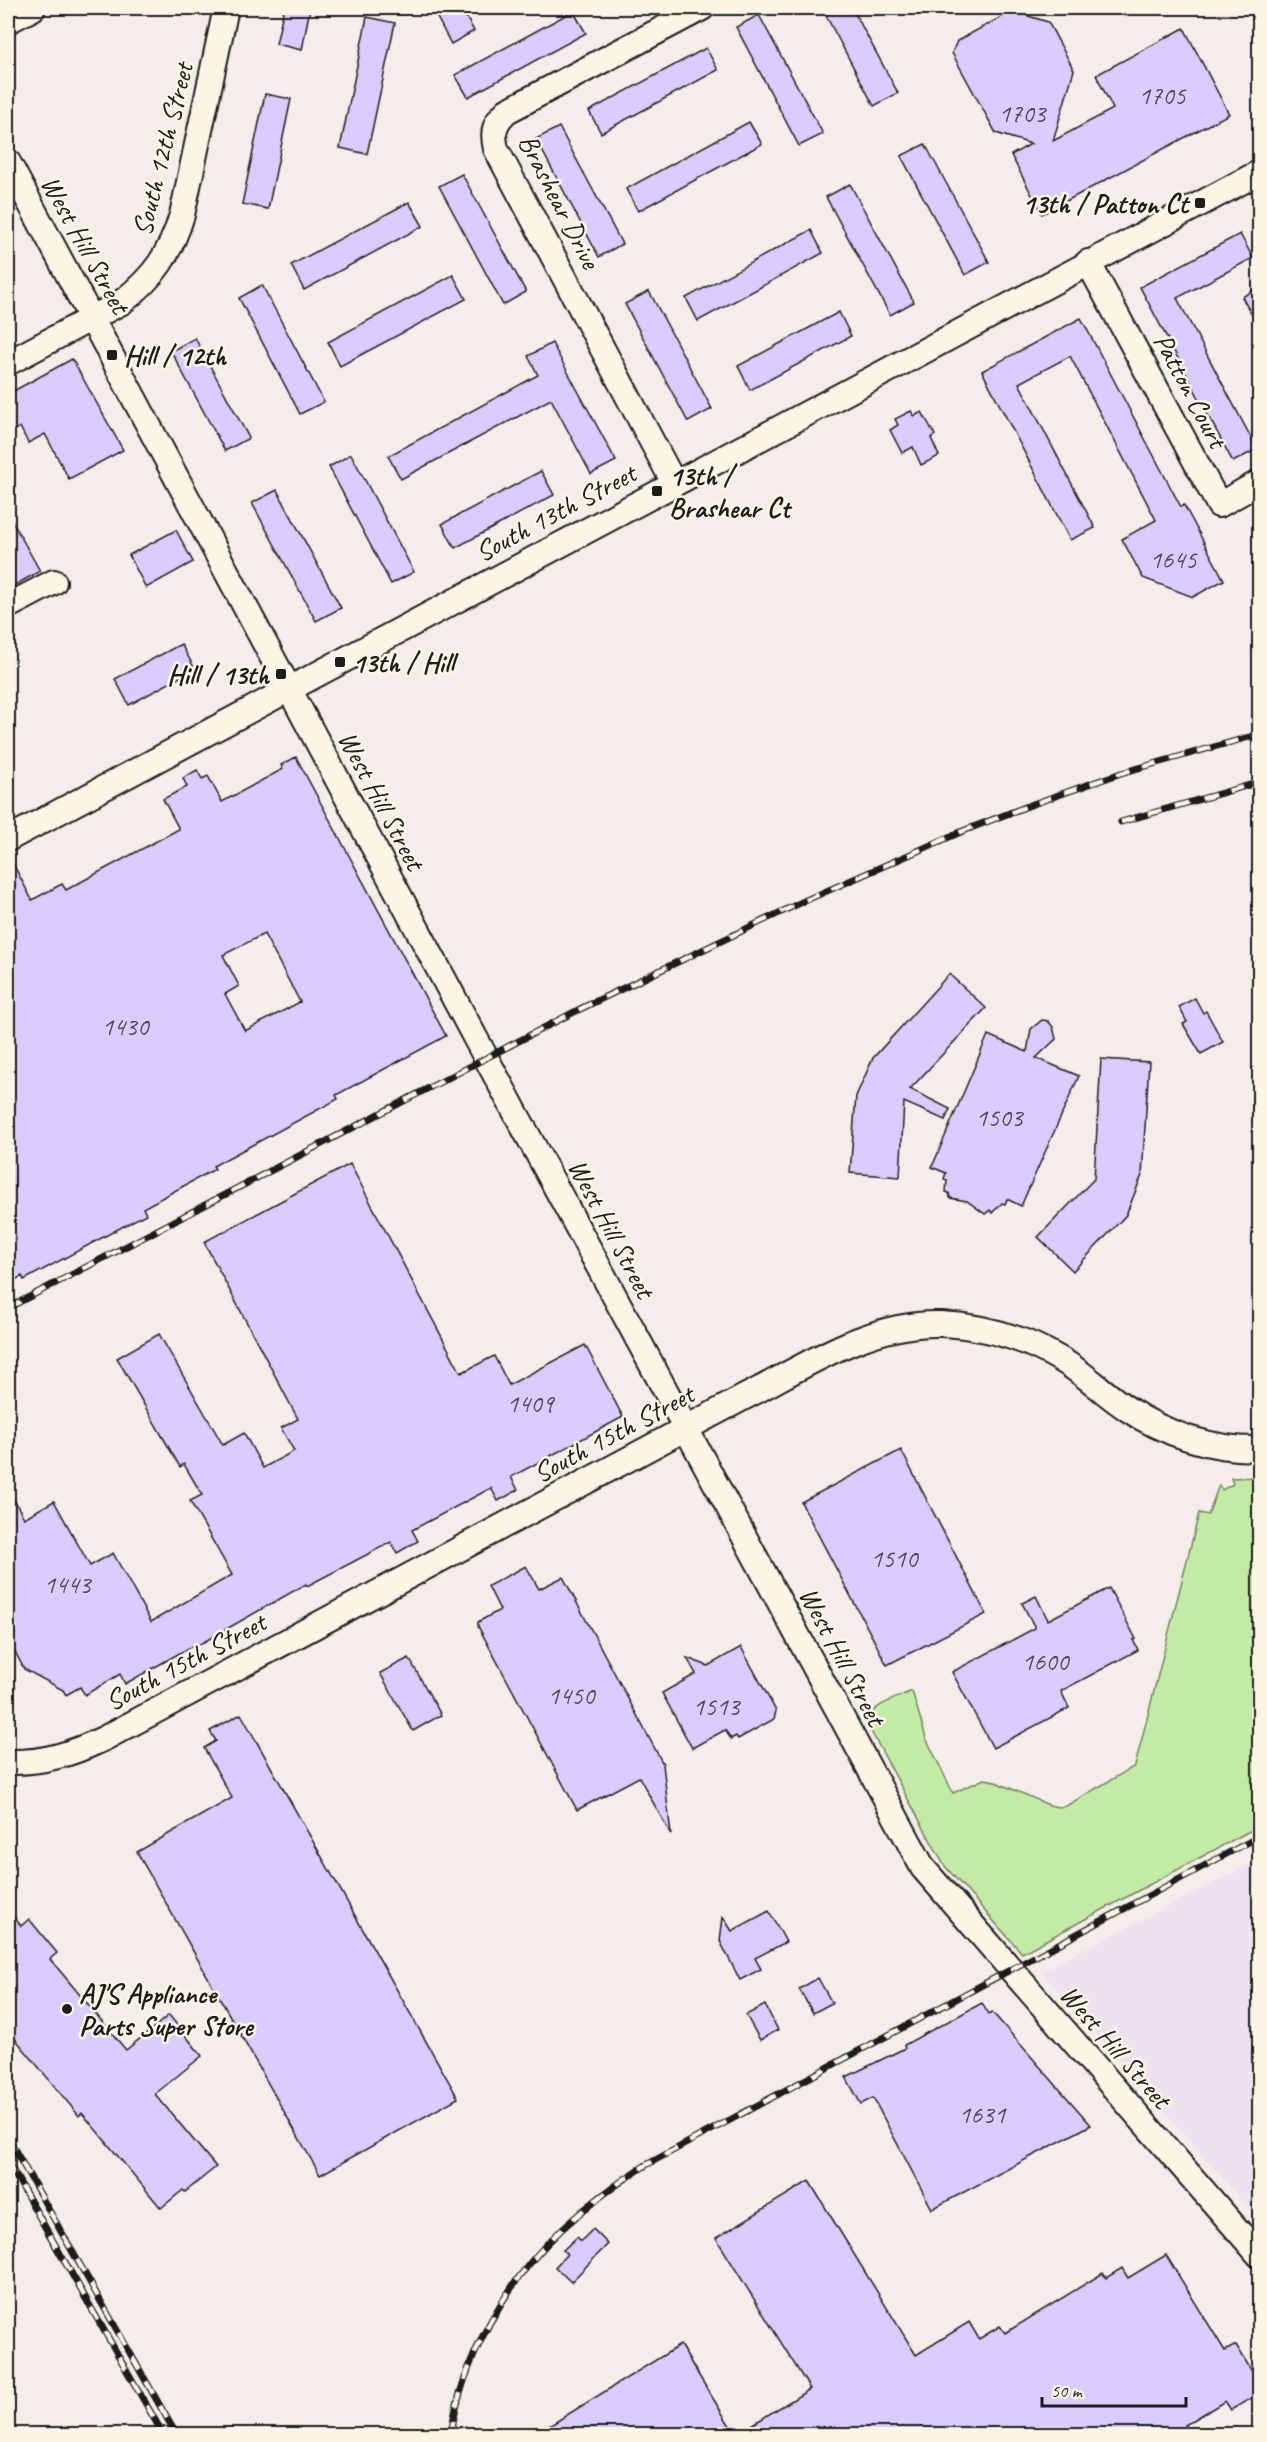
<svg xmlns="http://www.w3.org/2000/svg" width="1267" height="2442" font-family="Caveat,sans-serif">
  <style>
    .built { fill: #ede3f0 }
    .green { fill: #c3eba6; stroke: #708461; stroke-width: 1.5 }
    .building { fill: #d9ccfe; stroke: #1c1c1c; stroke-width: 1.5; fill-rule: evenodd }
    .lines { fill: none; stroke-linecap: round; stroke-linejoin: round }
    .minor-casing { stroke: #1c1c1c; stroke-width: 28 }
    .minor { stroke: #fcf5e5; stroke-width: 24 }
    .rail-casing { stroke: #1c1c1c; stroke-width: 7 }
    .rail { stroke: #fcf5e5; stroke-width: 4.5; stroke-dasharray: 14; stroke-linecap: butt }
    .poi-dot { fill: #1c1c1c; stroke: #fcf5e5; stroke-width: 2 }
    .labels { text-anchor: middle; stroke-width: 5; stroke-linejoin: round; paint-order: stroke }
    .number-label { font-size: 26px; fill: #4b4854 }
    .street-label { font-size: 28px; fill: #1c1c1c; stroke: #fcf5e5 }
    .poi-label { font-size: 28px; font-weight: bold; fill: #1c1c1c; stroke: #fcf5e5; text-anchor: start }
  </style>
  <rect width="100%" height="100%" fill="#f5edea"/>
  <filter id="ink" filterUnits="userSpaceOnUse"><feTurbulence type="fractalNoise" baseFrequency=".0167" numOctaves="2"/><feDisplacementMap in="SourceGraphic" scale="12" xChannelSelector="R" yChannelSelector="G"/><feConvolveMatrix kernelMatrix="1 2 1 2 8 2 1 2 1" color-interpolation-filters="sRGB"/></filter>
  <g filter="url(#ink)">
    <polygon class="built" points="1259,1860 1259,2220 1041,1971"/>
    <path class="green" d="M1259 1477V1826L1022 1953 944 1865 867 1724C867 1706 898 1698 912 1691L926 1738 953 1793 984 1779 991 1780 1049 1805 1058 1807 1066 1806 1135 1766 1199 1513 1208 1515 1219 1485 1222 1490 1233 1484 1231 1478Z"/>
    <g class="building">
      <polygon points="284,8 310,8 302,50 276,44"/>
      <polygon points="432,8 461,8 474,31 451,44"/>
      <polygon points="822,8 852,8 898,93 874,106"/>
      <polygon points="573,11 586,33 468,97 455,75"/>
      <polygon points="1012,11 1048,22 1074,70 1053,141 1113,109 1096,75 1184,28 1229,114 1042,214 1011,155 1031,144 996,133 952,53 957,41"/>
      <polygon points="759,15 823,134 799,146 736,27"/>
      <polygon points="367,17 395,23 367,154 340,148"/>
      <polygon points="706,48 718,70 601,133 589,111"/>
      <polygon points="265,94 291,99 268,209 242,204"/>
      <polygon points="749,122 762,144 638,211 626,189"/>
      <polygon points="559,127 622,244 599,257 536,139"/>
      <polygon points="925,144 989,262 965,275 901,156"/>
      <polygon points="462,174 526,292 503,305 439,186"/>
      <polygon points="850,184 914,302 890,315 826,197"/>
      <polygon points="409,202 423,226 304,290 291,265"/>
      <polygon points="811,230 823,253 698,321 686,298"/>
      <polygon points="1240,234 1253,258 1177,298 1257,449 1233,462 1140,287"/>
      <polygon points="453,275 466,299 340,366 328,342"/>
      <polygon points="262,285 324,402 300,414 239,298"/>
      <polygon points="1260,287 1260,330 1242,297"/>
      <polygon points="649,291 712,409 688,422 625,304"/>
      <polygon points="839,312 851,336 750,390 738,366"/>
      <polygon points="1081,318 1181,507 1184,505 1224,580 1193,597 1143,578 1122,539 1156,520 1070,356 1019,383 1095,528 1070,540 982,371"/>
      <polygon points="195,338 249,438 225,451 171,351"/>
      <polygon points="552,343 616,461 591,474 551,399 401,479 388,456 538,375 528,356"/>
      <polygon points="72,359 123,450 69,479 45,434 28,443 20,427 8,434 8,394"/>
      <polygon points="911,411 914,416 922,412 935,435 931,438 939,456 921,465 913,447 902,453 890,430 898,425 895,419"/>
      <polygon points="351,454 414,572 391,584 329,467"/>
      <polygon points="541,471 554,495 455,548 442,524"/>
      <polygon points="277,490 341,608 316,621 252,503"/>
      <polygon points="8,514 40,571 8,589"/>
      <polygon points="176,530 193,562 146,588 129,555"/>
      <polygon points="181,644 195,669 129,705 115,679"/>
      <path d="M296 757 446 1036 336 1095 338 1099 213 1166 215 1169 143 1208 146 1214 24 1280 22 1276 8 1284V854L32 900 62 884 66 890 179 829 163 799 187 787 183 778 197 770 202 779 208 776 222 802 283 769 281 765ZM264 934 300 1002 245 1031 225 994 239 986 223 955Z"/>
      <polygon points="949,974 986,1008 910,1089 950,1109 945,1120 904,1102 900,1177 850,1173 856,1096 873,1058"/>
      <polygon points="1195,998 1203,1013 1206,1011 1223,1042 1201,1054 1183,1024 1187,1022 1179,1007"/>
      <polygon points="1042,1020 1048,1021 1053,1027 1056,1039 1036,1058 1079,1076 1021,1206 1007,1199 1005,1204 1002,1203 992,1213 990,1210 985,1214 967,1201 950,1198 949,1193 946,1192 947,1180 944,1179 946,1173 932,1167 988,1035 1027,1052 1031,1029"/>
      <polygon points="1101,1059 1149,1062 1142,1175 1126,1215 1073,1271 1038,1237 1094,1179"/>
      <polygon points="350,1164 461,1373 494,1356 509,1385 585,1345 623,1417 511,1477 518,1490 498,1501 491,1488 412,1530 418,1541 397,1553 391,1542 307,1586 306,1584 193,1648 192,1646 125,1684 120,1674 85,1695 80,1687 66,1695 63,1690 24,1669 8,1638 8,1488 24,1518 54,1501 90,1566 113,1553 151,1622 232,1575 190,1501 202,1495 184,1464 180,1467 117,1358 159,1334 223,1445 244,1433 263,1468 294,1451 281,1428 298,1419 204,1242"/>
      <polygon points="901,1450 986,1614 887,1665 801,1502"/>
      <polygon points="526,1566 539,1589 563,1577 663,1764 671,1835 639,1777 577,1810 478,1626 478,1622 500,1610 488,1586"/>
      <polygon points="1109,1588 1136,1639 1133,1640 1138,1650 1061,1691 1069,1708 993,1748 952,1672 1035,1628 1022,1603 1036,1596 1048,1620"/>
      <polygon points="741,1647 776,1711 774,1719 738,1739 736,1736 731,1739 725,1730 692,1748 662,1693 696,1674 687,1658 708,1666"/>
      <polygon points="409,1658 441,1715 413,1731 380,1673"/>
      <polygon points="241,1714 458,2098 320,2175 137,1852 232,1798 204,1748 216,1741 210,1731"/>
      <polygon points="8,1909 21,1926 29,1919 57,1953 50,1959 126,2050 169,2015 202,2056 155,2094 216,2167 185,2192 183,2190 161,2208 82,2113 79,2116 8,2030"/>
      <polygon points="769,1911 786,1942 755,1958 761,1969 740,1980 720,1941 723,1917 732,1931"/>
      <polygon points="818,1978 832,2003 813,2013 799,1989"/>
      <polygon points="982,2003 988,2014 992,2012 1091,2125 932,2209 873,2098 861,2104 846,2077 905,2048 904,2045"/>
      <polygon points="765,2005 778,2030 760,2040 746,2015"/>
      <polygon points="809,2181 916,2355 969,2322 979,2339 1000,2326 1005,2333 1103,2273 1106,2278 1122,2268 1128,2278 1166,2255 1225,2351 1236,2345 1256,2378 1254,2380 1260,2393 1231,2410 1225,2401 1185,2425 1187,2428 1178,2434 737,2434 810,2389 716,2238"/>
      <polygon points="593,2229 608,2244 571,2282 555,2267 567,2254 563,2250 577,2237 581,2241"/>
      <polygon points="680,2345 735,2434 536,2434"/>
    </g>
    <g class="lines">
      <defs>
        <g id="minor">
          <polyline points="8,21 33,8"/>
          <polyline points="8,162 478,1043 923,1868 1260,2256"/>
          <polyline points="1088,262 1219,505 1260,482"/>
          <path d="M8 363 122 302C155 276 170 254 182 215L226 8"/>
          <path d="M674 483 496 149C492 132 494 123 507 111L702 8"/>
          <polyline points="8,606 54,582"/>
          <polyline points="8,839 1260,172"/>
          <path d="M8 1762C43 1763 71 1754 103 1739 270 1650 438 1561 606 1471 657 1444 708 1416 760 1389 816 1359 875 1322 941 1324 982 1326 1022 1337 1058 1358 1082 1371 1102 1392 1126 1408 1164 1434 1213 1450 1260 1449"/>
        </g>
      </defs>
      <use href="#minor" class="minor-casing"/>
      <use href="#minor" class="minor"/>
      <defs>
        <g id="rail">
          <polyline points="1121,822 1260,782"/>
          <polyline points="8,1308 578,1010 804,901 963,831 1033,804 1121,773 1260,734"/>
          <polyline points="8,2138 176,2434"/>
          <polyline points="8,2162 163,2434"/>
          <path d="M451 2434C462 2359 507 2280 562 2229 588 2205 616 2184 646 2165L1260 1836"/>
        </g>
      </defs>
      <use href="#rail" class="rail-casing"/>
      <use href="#rail" class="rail"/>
    </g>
  </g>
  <g class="poi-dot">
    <rect x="1194" y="197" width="12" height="12" rx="3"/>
    <rect x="106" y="349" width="12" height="12" rx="3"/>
    <rect x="651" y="485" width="12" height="12" rx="3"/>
    <rect x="334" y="656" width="12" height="12" rx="3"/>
    <rect x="275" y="668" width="12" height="12" rx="3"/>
    <circle cx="67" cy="2009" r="6"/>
  </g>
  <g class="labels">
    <g class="number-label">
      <text x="1162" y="104">1705</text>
      <text x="1022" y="122">1703</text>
      <text x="1173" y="568">1645</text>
      <text x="125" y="1035">1430</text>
      <text x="999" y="1126">1503</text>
      <text x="530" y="1412">1409</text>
      <text x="894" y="1567">1510</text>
      <text x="67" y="1593">1443</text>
      <text x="1045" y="1670">1600</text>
      <text x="571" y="1704">1450</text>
      <text x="716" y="1715">1513</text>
      <text x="982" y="2123">1631</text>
    </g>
    <g class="street-label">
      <text transform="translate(162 149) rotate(-76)" y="10">South 12th Street</text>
      <text transform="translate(560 201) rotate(63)" y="10">Brashear Drive</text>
      <text transform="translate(86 244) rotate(61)" y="10">West Hill Street</text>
      <text transform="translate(1191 390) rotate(62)" y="10">Patton Court</text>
      <text transform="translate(555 512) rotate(-28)" y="10">South 13th Street</text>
      <text transform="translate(382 800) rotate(62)" y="10">West Hill Street</text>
      <text transform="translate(612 1228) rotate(62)" y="10">West Hill Street</text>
      <text transform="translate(613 1433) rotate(-28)" y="10">South 15th Street</text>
      <text transform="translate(843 1656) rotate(62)" y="10">West Hill Street</text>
      <text transform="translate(185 1661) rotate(-28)" y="10">South 15th Street</text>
      <text transform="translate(1116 2046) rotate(49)" y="10">West Hill Street</text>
    </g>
    <g class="poi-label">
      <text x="1188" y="213" text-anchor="end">13th / Patton Ct</text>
      <text x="124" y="365">Hill / 12th</text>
      <text x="669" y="485">13th /<tspan x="669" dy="32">Brashear Ct</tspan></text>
      <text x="352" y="672">13th / Hill</text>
      <text x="269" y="684" text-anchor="end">Hill / 13th</text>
      <text x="79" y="2003">AJ'S Appliance<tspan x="79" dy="32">Parts Super Store</tspan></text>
    </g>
  </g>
  <rect width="1267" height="2442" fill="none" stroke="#fcf5e5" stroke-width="30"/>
  <rect x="15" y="15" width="1237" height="2412" fill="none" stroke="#1c1c1c" stroke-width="2" filter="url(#ink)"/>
  <path d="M1042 2397v9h144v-9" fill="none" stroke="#1c1c1c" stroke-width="3"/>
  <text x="1051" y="2397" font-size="18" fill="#1c1c1c" stroke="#fcf5e5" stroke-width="4.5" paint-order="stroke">50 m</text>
</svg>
